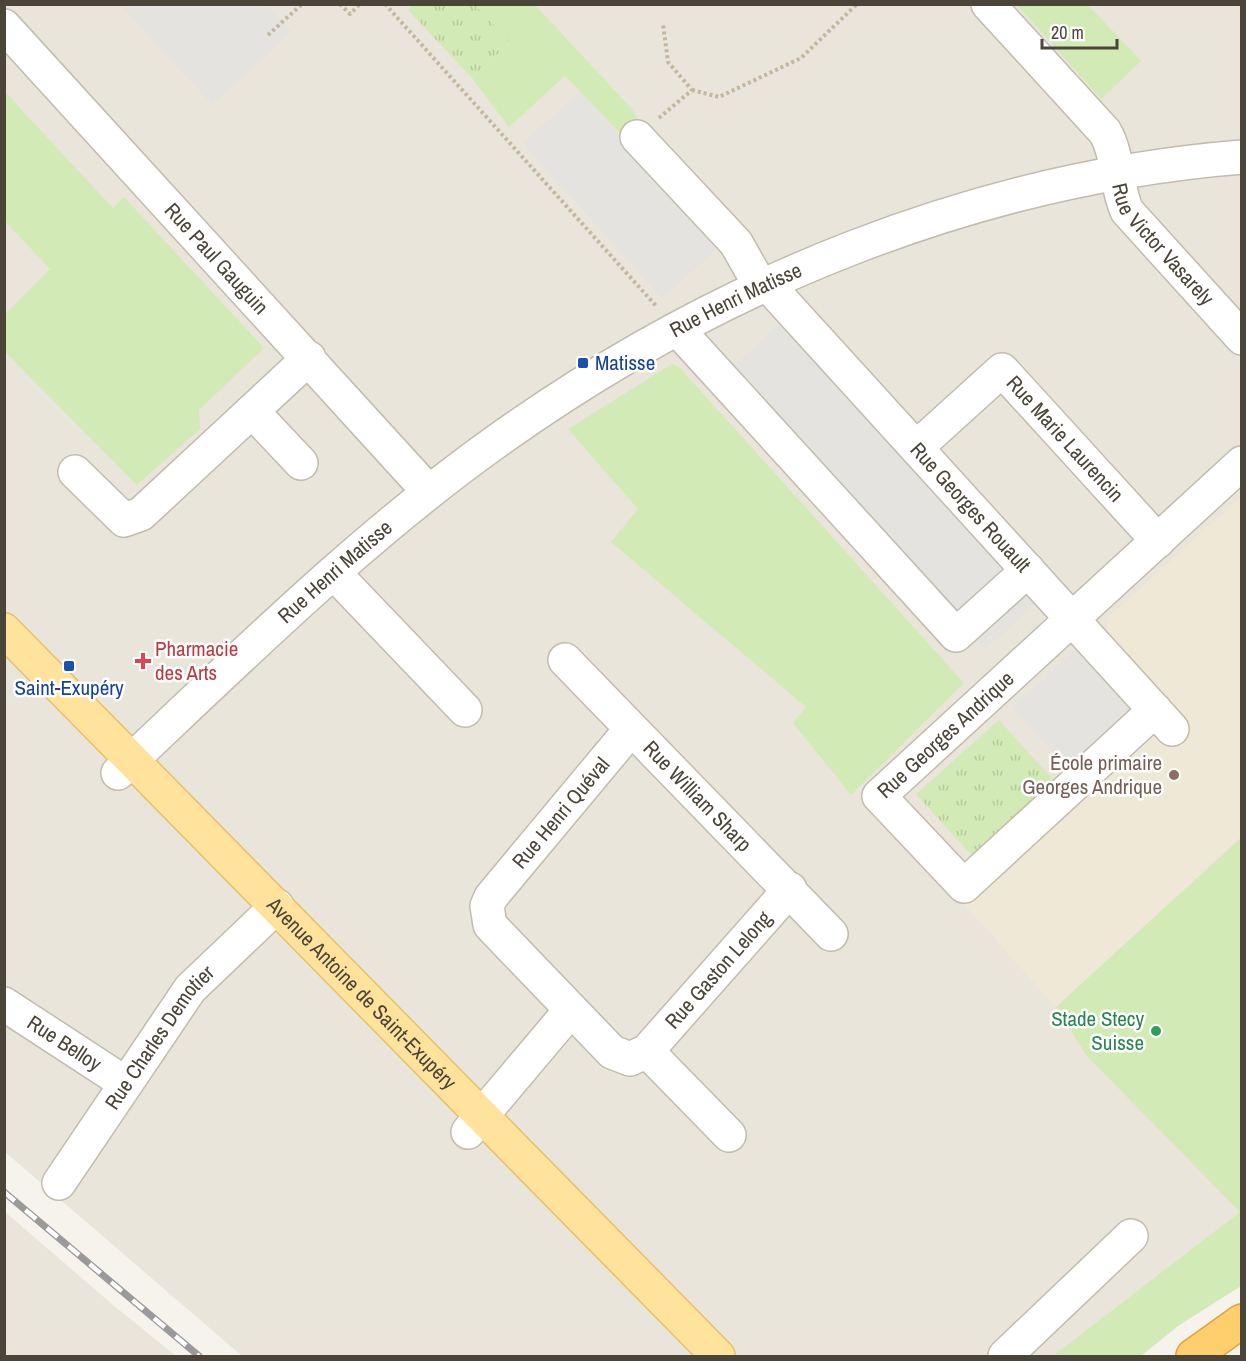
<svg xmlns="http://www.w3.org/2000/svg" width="1246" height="1361" font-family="'Archivo Narrow',sans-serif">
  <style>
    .residential { fill: #eae5da }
    .education { fill: #efe8d6 }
    .grass { fill: #d2eab5 }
    .park { fill: url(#park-tufts) }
    .parking { fill: #e5e3e0 }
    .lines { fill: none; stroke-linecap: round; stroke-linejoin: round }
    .minor-casing { stroke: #c2bbae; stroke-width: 36 }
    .major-casing { stroke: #e6c16a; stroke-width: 36 }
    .highway-casing { stroke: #e0a43c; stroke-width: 36 }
    .path { stroke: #c4b79f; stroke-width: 4; stroke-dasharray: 3 3; stroke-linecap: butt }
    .minor { stroke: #fff; stroke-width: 33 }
    .major { stroke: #ffe39c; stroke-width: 33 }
    .highway { stroke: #ffcf6e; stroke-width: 33 }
    .rail-casing { stroke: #9a9a9a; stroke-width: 7 }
    .rail { stroke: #fff; stroke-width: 4.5; stroke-dasharray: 14; stroke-linecap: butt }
    .transit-dot { fill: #1a4fb4; stroke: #fff; stroke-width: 2 }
    .health-dot { fill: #e0444e; stroke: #fff; stroke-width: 2 }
    .education-dot { fill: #8d6e63; stroke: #fff; stroke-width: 2 }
    .leisure-dot { fill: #2e9e5b; stroke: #fff; stroke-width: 2 }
    .labels { text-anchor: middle; stroke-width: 5; stroke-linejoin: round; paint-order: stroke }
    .street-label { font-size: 21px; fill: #4b4439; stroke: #fff }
    .transit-label { font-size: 21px; fill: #164399; stroke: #fff; text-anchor: start }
    .health-label { font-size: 21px; fill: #be3a42; stroke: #fff; text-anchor: start }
    .education-label { font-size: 21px; fill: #785e54; stroke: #fff; text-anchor: end }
    .leisure-label { font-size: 21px; fill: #27864d; stroke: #fff; text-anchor: end }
  </style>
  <defs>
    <pattern id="park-tufts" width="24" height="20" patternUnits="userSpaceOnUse" patternTransform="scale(1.5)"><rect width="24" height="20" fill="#d2eab5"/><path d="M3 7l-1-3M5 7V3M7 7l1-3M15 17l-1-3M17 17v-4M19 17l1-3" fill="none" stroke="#b6ca9c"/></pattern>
  </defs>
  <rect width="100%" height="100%" fill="#f6f3ec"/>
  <g class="residential">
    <polygon points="5,5 1241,5 1241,1285 1128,1356 242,1356 5,1152"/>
    <polygon points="4,1211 113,1305 176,1356 5,1356"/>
  </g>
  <polygon class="education" points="1241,497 1241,837 1056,1007 963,903 1177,714 1106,633 1108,618"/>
  <g class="grass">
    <polygon points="475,5 535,5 632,109 638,120 622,135 565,76 509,127 472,78 510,42"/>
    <polygon points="1017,5 1088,5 1141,61 1101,99"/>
    <polygon points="5,92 113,208 124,197 264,348 199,410 200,429 137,485 5,352 5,314 50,269 5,221"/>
    <polygon points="672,364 679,367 964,683 851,795 793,723 806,707 611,542 638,509 568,429"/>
    <polygon points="1241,838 1241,1286 1178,1326 1141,1356 1053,1356 1240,1212 1087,1056 1056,1007"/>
  </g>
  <g class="park">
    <polygon points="414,4 475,5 510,42 472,78 408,10"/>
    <polygon points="999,720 1058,785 975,859 916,794"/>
  </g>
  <g class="parking">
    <polygon points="121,5 266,5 292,32 212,105"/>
    <polygon points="580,92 719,247 662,298 523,143"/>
    <polygon points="785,318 1042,598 985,650 729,370"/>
    <polygon points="1081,644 1141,708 1072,772 1012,708"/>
  </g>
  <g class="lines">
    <defs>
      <g id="minor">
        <path id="s1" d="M988 4 1105 132C1119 156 1115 185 1127 211L1242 338"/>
        <path id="s2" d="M4 26 429 492"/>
        <polyline points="637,137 736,243 761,287"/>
        <path id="s3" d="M767 284 1172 729"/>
        <polyline points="678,330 956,635 1028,570"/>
        <polyline points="252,411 301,463"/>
        <path id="s4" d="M917 447 1002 370 1158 541"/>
        <polyline points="75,472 124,520 141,514 309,358"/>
        <polyline points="334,573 465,710"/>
        <path id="s5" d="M565 660 831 934"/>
        <path id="s6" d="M1155 710 964 886 879 796 1242 463"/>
        <path id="s7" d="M631 729 491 897 487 906 490 925 612 1052 630 1059 647 1051 790 889"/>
        <path id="s8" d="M118 773C242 656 365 534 504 436 720 283 977 178 1242 157"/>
        <path id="s9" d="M4 1004 125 1083"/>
        <polyline points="647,1051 729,1135"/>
        <polyline points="468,1132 570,1011"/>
        <path id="s10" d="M59 1183 190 989 277 906"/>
        <polyline points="1005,1356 1131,1236"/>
      </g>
      <g id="major">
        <path id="s11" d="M4 630 718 1356"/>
      </g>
      <polyline id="highway" points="1193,1356 1242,1321"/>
    </defs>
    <use href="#minor" class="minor-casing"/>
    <use href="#major" class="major-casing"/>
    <use href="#highway" class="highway-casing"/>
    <g class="path">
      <polyline points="340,4 350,14 360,4"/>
      <polyline points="385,4 657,307"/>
      <polyline points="268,35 302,4"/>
      <polyline points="692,90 719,97 801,58 857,4"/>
      <polyline points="659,118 692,90 668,62 663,24"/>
    </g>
    <use href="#minor" class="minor"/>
    <use href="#major" class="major"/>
    <use href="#highway" class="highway"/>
    <defs>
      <polyline id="rail" points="4,1192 199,1356"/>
    </defs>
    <use href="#rail" class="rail-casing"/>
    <use href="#rail" class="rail"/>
  </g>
  <g class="transit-dot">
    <rect x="577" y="357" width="12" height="12" rx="3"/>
    <rect x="63" y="660" width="12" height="12" rx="3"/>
  </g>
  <path class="health-dot" d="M140 652h6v6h6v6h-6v6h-6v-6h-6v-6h6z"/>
  <circle class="education-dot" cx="1174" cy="775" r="6"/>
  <circle class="leisure-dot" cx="1156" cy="1031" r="6"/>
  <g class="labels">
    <g class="street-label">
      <text dy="7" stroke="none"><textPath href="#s1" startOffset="303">Rue Victor Vasarely</textPath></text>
      <text dy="7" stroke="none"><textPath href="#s2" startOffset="315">Rue Paul Gauguin</textPath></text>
      <text dy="7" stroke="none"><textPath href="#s8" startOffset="782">Rue Henri Matisse</textPath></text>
      <text dy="7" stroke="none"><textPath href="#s4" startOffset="208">Rue Marie Laurencin</textPath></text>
      <text dy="7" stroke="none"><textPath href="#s3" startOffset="302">Rue Georges Rouault</textPath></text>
      <text dy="7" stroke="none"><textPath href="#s8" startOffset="296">Rue Henri Matisse</textPath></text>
      <text dy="7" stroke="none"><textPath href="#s6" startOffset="474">Rue Georges Andrique</textPath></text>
      <text dy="7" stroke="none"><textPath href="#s5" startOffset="190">Rue William Sharp</textPath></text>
      <text transform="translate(561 813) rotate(-50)" y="7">Rue Henri Quéval</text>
      <text dy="7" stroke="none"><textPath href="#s7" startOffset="570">Rue Gaston Lelong</textPath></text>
      <text dy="7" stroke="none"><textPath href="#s11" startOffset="510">Avenue Antoine de Saint-Exupéry</textPath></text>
      <text dy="7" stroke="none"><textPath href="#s10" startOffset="177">Rue Charles Demotier</textPath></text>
      <text dy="7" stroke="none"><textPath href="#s9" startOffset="72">Rue Belloy</textPath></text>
    </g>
    <g class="transit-label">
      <text x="595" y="370">Matisse</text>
      <text x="69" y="695" text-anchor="middle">Saint-Exupéry</text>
    </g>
    <g class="health-label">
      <text x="155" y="656">Pharmacie<tspan x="155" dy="24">des Arts</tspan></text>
    </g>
    <g class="education-label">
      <text x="1162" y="770">École primaire<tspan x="1162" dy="24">Georges Andrique</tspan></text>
    </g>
    <g class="leisure-label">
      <text x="1144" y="1026">Stade Stecy<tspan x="1144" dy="24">Suisse</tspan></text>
    </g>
  </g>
  <rect width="1246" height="1361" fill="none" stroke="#4b4439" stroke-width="12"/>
  <path d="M1042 39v9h75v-9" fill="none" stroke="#4b4439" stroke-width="3"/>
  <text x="1051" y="39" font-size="18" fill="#4b4439" stroke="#ffffff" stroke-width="4.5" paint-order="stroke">20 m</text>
</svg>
